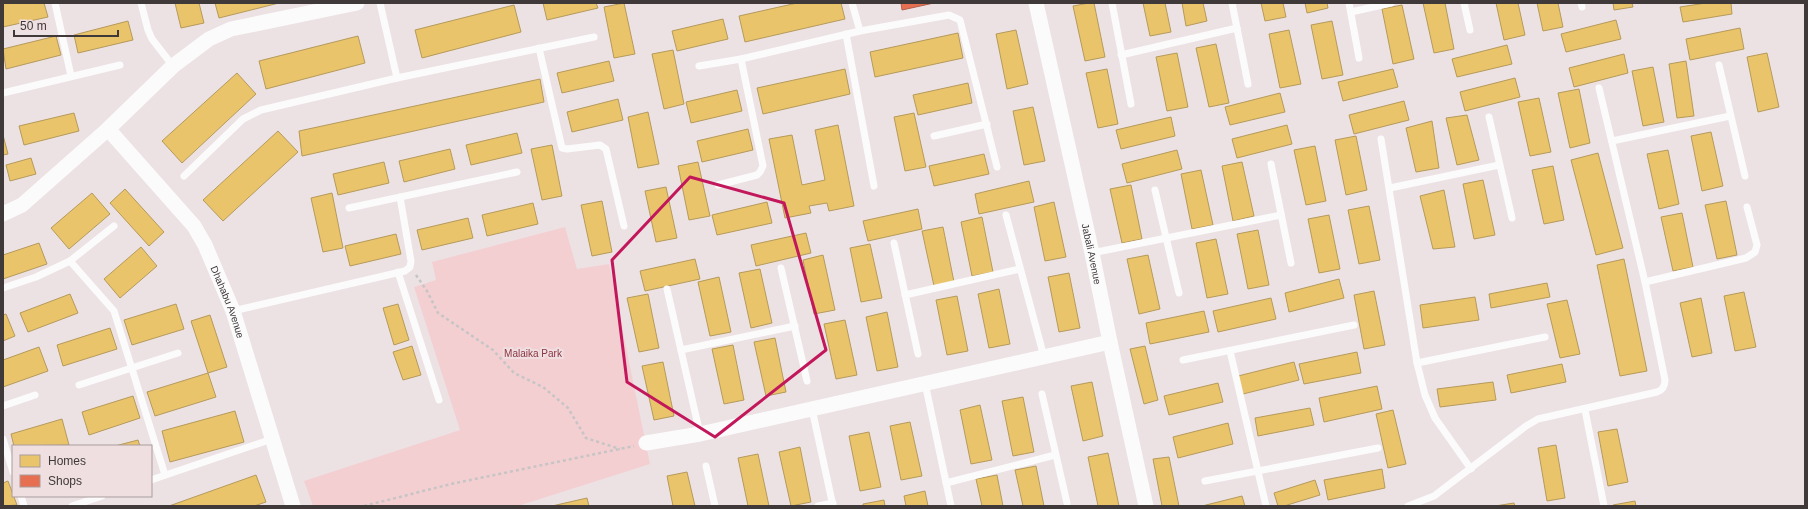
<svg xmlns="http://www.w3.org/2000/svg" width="1808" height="509" font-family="Helvetica,sans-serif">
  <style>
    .green { fill: #f3cfd2 }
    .homes { fill: #e9c46a; stroke: #b69a5b }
    .shops { fill: #e76f51; stroke: #b55f4a }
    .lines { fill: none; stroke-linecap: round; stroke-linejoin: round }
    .path { stroke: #c7c4c4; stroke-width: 2.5; stroke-dasharray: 3 3; stroke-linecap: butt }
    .lane { stroke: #fcfbfb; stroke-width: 7 }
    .street { stroke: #fcfbfb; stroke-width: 15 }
    .marked { fill: none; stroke: #c2185b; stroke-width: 3; stroke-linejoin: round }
    .labels { text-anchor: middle; stroke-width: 4; stroke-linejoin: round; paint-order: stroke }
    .street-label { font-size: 10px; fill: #3f3939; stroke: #efdfe0 }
    .park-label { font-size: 10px; fill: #8b3442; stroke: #efdfe0 }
  </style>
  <rect width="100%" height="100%" fill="#ece2e4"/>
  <polygon class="green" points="565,227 577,269 609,264 650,464 518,506 313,506 304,481 460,430 414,287 436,280 432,262"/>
  <g class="homes">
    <polygon points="3,3 44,3 48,17 3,27"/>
    <polygon points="175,3 199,3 204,23 181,28"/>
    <polygon points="215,3 279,3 219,18"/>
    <polygon points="543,3 596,3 598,8 547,20"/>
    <polygon points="624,3 635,54 614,58 604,7"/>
    <polygon points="797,3 841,3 845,19 745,42 739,16"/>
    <polygon points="1089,3 1094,3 1105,57 1085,61 1073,6"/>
    <polygon points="1143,3 1165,3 1171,32 1150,36"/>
    <polygon points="1182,3 1203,3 1207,21 1186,26"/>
    <polygon points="1261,3 1283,3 1286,17 1265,21"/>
    <polygon points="1305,3 1327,3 1328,8 1307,13"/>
    <polygon points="1423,3 1445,3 1454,49 1434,53"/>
    <polygon points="1496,3 1518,3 1525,35 1504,40"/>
    <polygon points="1537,3 1558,3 1563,27 1543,31"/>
    <polygon points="1613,3 1632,3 1633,7 1614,10"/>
    <polygon points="1706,3 1731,3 1732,14 1683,22 1680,7"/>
    <polygon points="514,5 521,32 422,58 415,30"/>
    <polygon points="1402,5 1414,59 1393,64 1382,9"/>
    <polygon points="723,19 728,39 677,51 672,31"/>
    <polygon points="1616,20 1621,39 1566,52 1561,34"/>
    <polygon points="128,21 133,40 78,53 74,35"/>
    <polygon points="1332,21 1343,75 1322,79 1311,25"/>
    <polygon points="1740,28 1744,49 1690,60 1686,39"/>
    <polygon points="1016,30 1028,84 1007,89 996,34"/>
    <polygon points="1289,30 1301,84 1280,88 1269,34"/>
    <polygon points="958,33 963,58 875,77 870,52"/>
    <polygon points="56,36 61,55 6,69 3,49"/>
    <polygon points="358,36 365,63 266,89 259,61"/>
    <polygon points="1216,44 1229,103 1209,107 1196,48"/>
    <polygon points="1507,45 1512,64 1457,77 1452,59"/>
    <polygon points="673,50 684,104 664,109 652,54"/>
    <polygon points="1177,53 1188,107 1167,111 1156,57"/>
    <polygon points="1767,53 1779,107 1758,112 1747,57"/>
    <polygon points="1624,54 1628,73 1574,87 1569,68"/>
    <polygon points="609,61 614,81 562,93 557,73"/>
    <polygon points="1686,61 1694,116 1677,118 1669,64"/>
    <polygon points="1653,67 1664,122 1643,126 1632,71"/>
    <polygon points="845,69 850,94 763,114 757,88"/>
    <polygon points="1107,69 1118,124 1098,128 1086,73"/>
    <polygon points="1393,69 1398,87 1343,101 1338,82"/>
    <polygon points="237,73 256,94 182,163 162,141"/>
    <polygon points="1515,78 1520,97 1465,111 1460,92"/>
    <polygon points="540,79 544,102 302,156 299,131"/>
    <polygon points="968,83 972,103 918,115 913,95"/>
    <polygon points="1579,89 1590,143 1570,148 1558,93"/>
    <polygon points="737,90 742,111 691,123 686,102"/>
    <polygon points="1280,93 1285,112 1230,125 1225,107"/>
    <polygon points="1539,98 1551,152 1530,156 1518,102"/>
    <polygon points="618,99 623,120 572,132 567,112"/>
    <polygon points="1404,101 1409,120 1354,134 1349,115"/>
    <polygon points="1033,107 1045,161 1024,165 1013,111"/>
    <polygon points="648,112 659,164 638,168 628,117"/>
    <polygon points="74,113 79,131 24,145 19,126"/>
    <polygon points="914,113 926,167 905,171 894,117"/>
    <polygon points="1467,115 1479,160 1457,165 1446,118"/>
    <polygon points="1171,117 1175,136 1121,149 1116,130"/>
    <polygon points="1432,121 1439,168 1416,172 1406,128"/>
    <polygon points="838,125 854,206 829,211 827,203 809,206 811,213 785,218 769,139 792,135 802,185 825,180 815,130"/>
    <polygon points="1287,125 1292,144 1237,158 1232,139"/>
    <polygon points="748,129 753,150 702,162 697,141"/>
    <polygon points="278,131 298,152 223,221 203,200"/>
    <polygon points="1711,132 1723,186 1702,191 1691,136"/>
    <polygon points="517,133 522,153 471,165 466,145"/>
    <polygon points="3,135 8,154 3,155"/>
    <polygon points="1356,136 1367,190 1346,195 1335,140"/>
    <polygon points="552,145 562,196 542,200 531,149"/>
    <polygon points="1315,146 1326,201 1306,205 1294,150"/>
    <polygon points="450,149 455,169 404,182 399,161"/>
    <polygon points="1177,150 1182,169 1127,183 1122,164"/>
    <polygon points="1668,150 1679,204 1659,209 1647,154"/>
    <polygon points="1598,153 1623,248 1596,255 1571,160"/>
    <polygon points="984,154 989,174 934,186 929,166"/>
    <polygon points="31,158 36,174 10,181 6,165"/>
    <polygon points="384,162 389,183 338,195 333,174"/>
    <polygon points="698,162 710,216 689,220 678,166"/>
    <polygon points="1242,162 1254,216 1233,221 1222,166"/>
    <polygon points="1553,166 1564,220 1544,224 1532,170"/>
    <polygon points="1201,170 1213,225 1192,229 1181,174"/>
    <polygon points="1483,180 1495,235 1474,239 1463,184"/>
    <polygon points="1029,181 1034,202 979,214 975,194"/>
    <polygon points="1131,185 1142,239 1122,243 1110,189"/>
    <polygon points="666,187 677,238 656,242 645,191"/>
    <polygon points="125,189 164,232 149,246 110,203"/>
    <polygon points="1444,190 1455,247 1433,249 1420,196"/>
    <polygon points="92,193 110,214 69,249 51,228"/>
    <polygon points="332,193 343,248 323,252 311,198"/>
    <polygon points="602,201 612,252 592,256 581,205"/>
    <polygon points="1726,201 1737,255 1717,259 1705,205"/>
    <polygon points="767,202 772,223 717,235 712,215"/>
    <polygon points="1054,202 1066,257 1045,261 1034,207"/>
    <polygon points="533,203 538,224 487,236 482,215"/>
    <polygon points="1369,206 1380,260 1359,264 1348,210"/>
    <polygon points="918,209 922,229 868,241 863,221"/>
    <polygon points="1682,213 1693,267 1673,271 1661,217"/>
    <polygon points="1329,215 1340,269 1319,273 1308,219"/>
    <polygon points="982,217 993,272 972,276 961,222"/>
    <polygon points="468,218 473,238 422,250 417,230"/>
    <polygon points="943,227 954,282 934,286 922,231"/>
    <polygon points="1258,230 1269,285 1248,289 1237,234"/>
    <polygon points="806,233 811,253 756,266 751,245"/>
    <polygon points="396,234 401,254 350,266 345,246"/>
    <polygon points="1216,239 1228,294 1207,298 1196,243"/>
    <polygon points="39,243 47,264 3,279 3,255"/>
    <polygon points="870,244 882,298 861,302 850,248"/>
    <polygon points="141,247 157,266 120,298 104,279"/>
    <polygon points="823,255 835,310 814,314 803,260"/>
    <polygon points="1148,255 1160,309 1139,314 1127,259"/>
    <polygon points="695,259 700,279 645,291 640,271"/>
    <polygon points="1624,259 1647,371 1620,376 1597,265"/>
    <polygon points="760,269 772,323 751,328 739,273"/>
    <polygon points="1069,273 1080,328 1059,332 1048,277"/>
    <polygon points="719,277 731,332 710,336 698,282"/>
    <polygon points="1339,279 1344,298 1289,312 1285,293"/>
    <polygon points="1547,283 1550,297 1491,308 1489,294"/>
    <polygon points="999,289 1010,344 989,348 978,294"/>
    <polygon points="1374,291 1385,345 1364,349 1354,295"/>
    <polygon points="1744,292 1756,347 1735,351 1724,296"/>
    <polygon points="70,294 78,313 28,332 20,313"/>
    <polygon points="648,294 659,348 639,352 627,298"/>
    <polygon points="957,296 968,351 947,355 936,300"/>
    <polygon points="1475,297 1479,320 1423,328 1420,305"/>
    <polygon points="1271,298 1276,319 1218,332 1213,311"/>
    <polygon points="1701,298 1712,353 1692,357 1680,303"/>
    <polygon points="1567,300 1580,354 1560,358 1547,304"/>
    <polygon points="176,304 184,329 132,345 124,320"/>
    <polygon points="398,304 409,340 394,345 383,308"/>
    <polygon points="1204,311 1209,332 1150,344 1146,323"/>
    <polygon points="887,312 898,367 877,371 866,317"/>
    <polygon points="6,314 15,336 3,341 3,315"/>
    <polygon points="210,315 227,367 208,373 191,321"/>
    <polygon points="845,320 857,375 836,379 824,324"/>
    <polygon points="110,328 117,349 63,366 57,345"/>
    <polygon points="775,338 786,392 766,396 754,342"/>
    <polygon points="733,345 744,400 724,404 712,349"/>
    <polygon points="412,346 421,375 403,380 393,352"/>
    <polygon points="1145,346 1158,400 1144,404 1130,349"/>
    <polygon points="39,347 48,371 3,387 3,360"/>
    <polygon points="1357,352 1361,373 1304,384 1299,364"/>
    <polygon points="663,362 674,416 654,420 642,366"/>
    <polygon points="1294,362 1299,380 1243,394 1238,376"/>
    <polygon points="1562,364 1566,382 1511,393 1507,375"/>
    <polygon points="208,373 216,397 155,416 147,392"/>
    <polygon points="1092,382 1103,436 1083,441 1071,386"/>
    <polygon points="1493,382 1496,400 1440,407 1437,389"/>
    <polygon points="1218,383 1223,402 1169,415 1164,396"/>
    <polygon points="1377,386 1382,409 1324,422 1319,398"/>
    <polygon points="133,396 140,418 89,435 82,412"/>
    <polygon points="1023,397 1034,452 1013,456 1002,401"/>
    <polygon points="980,405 992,460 971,464 960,410"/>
    <polygon points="1310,408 1314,425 1258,436 1255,418"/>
    <polygon points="1393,410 1406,464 1388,468 1376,414"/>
    <polygon points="235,411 244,442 170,462 162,431"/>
    <polygon points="62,419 69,445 14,446 11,434"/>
    <polygon points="910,422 922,476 901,480 890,426"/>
    <polygon points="1228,423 1233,444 1178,458 1173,437"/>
    <polygon points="1617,429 1628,482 1608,486 1598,432"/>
    <polygon points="869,432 881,487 860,491 849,436"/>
    <polygon points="138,440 140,446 115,446"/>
    <polygon points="1556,445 1565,498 1547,501 1538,448"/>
    <polygon points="800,447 811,502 791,506 779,452"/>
    <polygon points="1108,453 1119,506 1098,506 1088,457"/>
    <polygon points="758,454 769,506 748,506 738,458"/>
    <polygon points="1169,457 1179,506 1162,506 1153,459"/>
    <polygon points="1036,466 1044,506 1023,506 1015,470"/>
    <polygon points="1382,469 1385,488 1328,500 1324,480"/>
    <polygon points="687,472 695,506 673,506 667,476"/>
    <polygon points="256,475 266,502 254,506 169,506"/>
    <polygon points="997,475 1003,506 982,506 976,479"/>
    <polygon points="1315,480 1320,495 1284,506 1278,506 1274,493"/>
    <polygon points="8,481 17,505 3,506 3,483"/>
    <polygon points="925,491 928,506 906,506 904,496"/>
    <polygon points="1242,496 1245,506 1202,506"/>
    <polygon points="587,498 589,506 552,506"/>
    <polygon points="884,500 885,506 863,506 863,504"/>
    <polygon points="1635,501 1636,506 1613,506 1613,505"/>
    <polygon points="1514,503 1515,506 1495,506"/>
  </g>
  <polygon class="shops" points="901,3 934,3 902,10"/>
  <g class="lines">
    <g class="path">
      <polyline points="416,275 427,291 438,313 493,350 514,373 543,387 568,408 586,438 620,449"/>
      <polyline points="364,506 451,484 634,446"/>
    </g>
    <g class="lane">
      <polyline points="55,3 71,76"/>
      <polyline points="141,3 148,30 152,39 173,66"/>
      <polyline points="380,3 397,78"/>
      <polyline points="852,3 860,31"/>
      <polyline points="1112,3 1131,104"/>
      <polyline points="1232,3 1248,84"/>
      <polyline points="1349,3 1359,58"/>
      <polyline points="1464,3 1470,30"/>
      <polyline points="1581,3 1582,7"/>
      <polyline points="1351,12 1391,3"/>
      <polyline points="846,34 874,186"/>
      <polyline points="539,48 562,148 567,149 600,145 606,149 624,226"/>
      <polyline points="1121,55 1237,28"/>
      <polyline points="1719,65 1745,176"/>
      <polyline points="699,66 741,59 860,31 949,15 960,20 997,167"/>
      <polyline points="3,93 120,65"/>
      <polyline points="1489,117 1512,218"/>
      <polyline points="934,136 987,124"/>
      <polyline points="1381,139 1417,363 1425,395 1435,418 1471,469"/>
      <polyline points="1612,141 1730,116"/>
      <polyline points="1271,164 1291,263"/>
      <polyline points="184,176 243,119 261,110 397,78 594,37"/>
      <polyline points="718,185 757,175 760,172 763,166 741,59"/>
      <polyline points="1390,188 1499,165"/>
      <polyline points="1155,190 1179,293"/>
      <polyline points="349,208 517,172"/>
      <polyline points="1006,215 1044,357"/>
      <polyline points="894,243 918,354"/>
      <polyline points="1092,253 1281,215"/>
      <polyline points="70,261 114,311 165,475"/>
      <polyline points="781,268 807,381"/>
      <polyline points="398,272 439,400"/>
      <polyline points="1645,282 1746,258 1755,252 1757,245 1747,207"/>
      <polyline points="3,288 36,277 70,261 114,226"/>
      <polyline points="667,289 700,434"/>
      <polyline points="905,295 1020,269"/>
      <polyline points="233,311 405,271 410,267 411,261 400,197"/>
      <polyline points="681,350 795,326"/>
      <polyline points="1230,351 1266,506"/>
      <polyline points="1183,360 1354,325"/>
      <polyline points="1417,363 1545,337"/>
      <polyline points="925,383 951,506"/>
      <polyline points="79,385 178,353"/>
      <polyline points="1042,394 1067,503"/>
      <polyline points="3,406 35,395"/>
      <polyline points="812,409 833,506"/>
      <polyline points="1585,410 1604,506"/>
      <polyline points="3,439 13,472"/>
      <polyline points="706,466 715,506"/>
      <polyline points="151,480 272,439"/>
      <polyline points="1205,481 1378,448"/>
      <polyline points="946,483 1055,455"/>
      <polyline points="21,496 24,506"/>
      <polyline points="72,506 102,496"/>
      <polyline points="818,506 833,503"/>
      <path d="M1408 506 1434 496 1526 426 1538 419 1657 392C1663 390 1665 386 1665 380L1645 282 1599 88"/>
    </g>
    <g class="street">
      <path id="s1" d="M1036 3 1092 253 1110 342 1146 506"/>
      <path id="s2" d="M108 129 194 226 205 245 233 311 293 506"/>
      <polyline points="3,214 22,205 108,129 173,66 209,39 231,29 357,3"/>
      <polyline points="646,443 700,434 1110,342"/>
    </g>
  </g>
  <path class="marked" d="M690 177 784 203 826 350 715 437 627 382 612 260Z"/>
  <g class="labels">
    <g class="street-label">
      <text dy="4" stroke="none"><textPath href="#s1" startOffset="257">Jabali Avenue</textPath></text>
      <text dy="4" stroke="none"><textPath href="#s2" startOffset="213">Dhahabu Avenue</textPath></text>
    </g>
    <g class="park-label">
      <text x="533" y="357">Malaika Park</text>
    </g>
  </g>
  <rect width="1808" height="509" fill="none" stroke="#3f3939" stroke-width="8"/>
  <rect x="12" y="445" width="140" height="52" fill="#efdfe0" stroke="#a99d9d"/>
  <rect x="20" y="455" width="20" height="12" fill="#e9c46a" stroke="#a99d9d"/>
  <text x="48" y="465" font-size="12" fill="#3f3939">Homes</text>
  <rect x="20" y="475" width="20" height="12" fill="#e76f51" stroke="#a99d9d"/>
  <text x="48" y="485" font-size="12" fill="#3f3939">Shops</text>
  <path d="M14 30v6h104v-6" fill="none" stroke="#3f3939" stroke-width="2"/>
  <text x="20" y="30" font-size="12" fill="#3f3939" stroke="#efdfe0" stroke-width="3" paint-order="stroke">50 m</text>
</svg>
